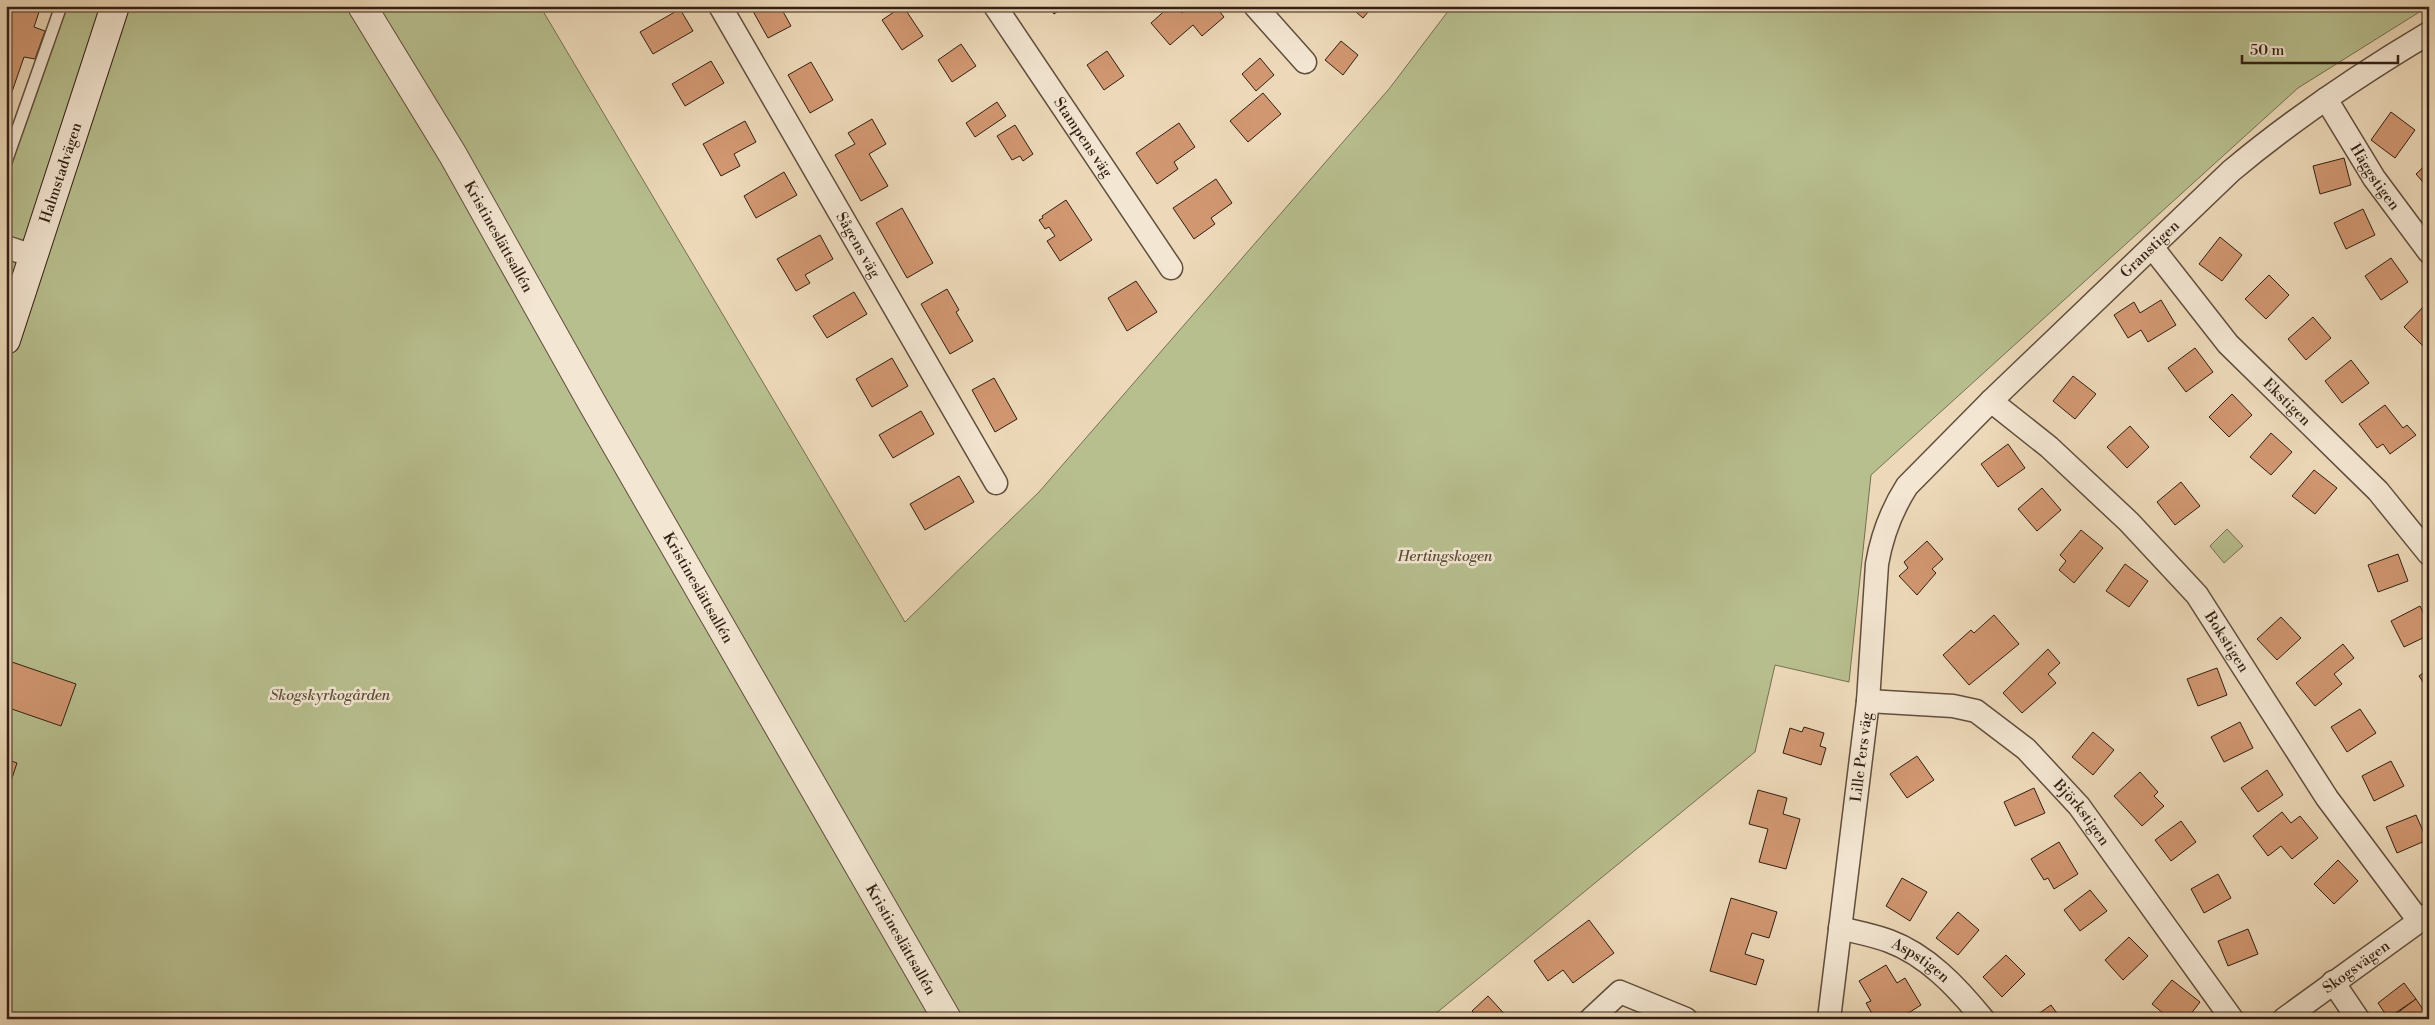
<svg xmlns="http://www.w3.org/2000/svg" width="2435" height="1025" font-family="'Libre Bodoni',serif">
  <style>
    .green { fill: #b8bf8f; stroke: #756f52 }
    .building { fill: #d19771; stroke: #321f14 }
    .lines { fill: none; stroke-linecap: round; stroke-linejoin: round }
    .service-casing { stroke: #614e3d; stroke-width: 14 }
    .minor-casing { stroke: #614e3d; stroke-width: 25 }
    .tertiary-casing { stroke: #614e3d; stroke-width: 30 }
    .secondary-casing { stroke: #321f14; stroke-width: 30 }
    .service { stroke: #f3e6d2; stroke-width: 11 }
    .minor { stroke: #f3e6d2; stroke-width: 22 }
    .tertiary { stroke: #f3e6d2; stroke-width: 28 }
    .secondary { stroke: #f3e6d2; stroke-width: 28 }
    .labels { text-anchor: middle; stroke-width: 5; stroke-linejoin: round; paint-order: stroke }
    .street-label { font-size: 15px; fill: #321f14; stroke: #f3e6d2 }
    .park-label { font-size: 15px; font-style: italic; fill: #5a4f39; stroke: #f3e6d2 }
  </style>
  <rect width="100%" height="100%" fill="#edd9b9"/>
  <filter id="stains"><feTurbulence type="fractalNoise" baseFrequency=".004" numOctaves="4"/><feColorMatrix values="0 0 0 0 .2 0 0 0 0 .09 0 0 0 0 .02 0 0 0 .5 -.17"/></filter>
  <radialGradient id="worn" r=".72"><stop offset=".6" stop-color="#630" stop-opacity="0"/><stop offset="1" stop-color="#630" stop-opacity=".3"/></radialGradient>
  <g class="green">
    <polygon points="63,6 540,6 905,622 1039,492 1389,89 1452,6 2429,6 2298,88 1871,475 1849,682 1775,665 1755,752 1429,1019 6,1019 6,180"/>
    <polygon points="2227,529 2243,546 2224,563 2210,546"/>
  </g>
  <g class="building">
    <polygon points="6,6 41,6 34,27 45,31 35,59 24,57 6,109"/>
    <polygon points="750,6 780,6 791,26 768,38"/>
    <polygon points="903,6 923,36 902,50 882,20"/>
    <polygon points="1049,6 1066,6 1054,14"/>
    <polygon points="1170,6 1176,6 1182,13 1190,6 1215,6 1224,17 1202,36 1193,25 1170,45 1151,23"/>
    <polygon points="1349,6 1373,6 1363,18"/>
    <polygon points="680,9 693,31 653,54 640,32"/>
    <polygon points="1341,41 1358,55 1343,75 1325,60"/>
    <polygon points="961,44 976,66 952,82 938,60"/>
    <polygon points="1107,51 1124,76 1104,90 1087,65"/>
    <polygon points="1260,58 1274,75 1256,91 1242,74"/>
    <polygon points="711,61 724,83 685,106 672,84"/>
    <polygon points="811,62 833,100 810,113 788,75"/>
    <polygon points="1263,93 1281,114 1248,142 1230,121"/>
    <polygon points="997,102 1006,116 975,137 966,123"/>
    <polygon points="2391,112 2415,130 2395,158 2371,140"/>
    <polygon points="872,119 886,144 869,154 888,186 861,201 835,155 855,144 848,133"/>
    <polygon points="745,121 756,142 734,154 740,166 721,176 703,144"/>
    <polygon points="1179,123 1195,147 1174,162 1178,169 1157,184 1136,153"/>
    <polygon points="1015,125 1033,154 1023,161 1020,156 1012,160 997,136"/>
    <polygon points="2344,158 2351,185 2320,194 2313,166"/>
    <polygon points="2429,162 2429,189 2416,174"/>
    <polygon points="784,172 797,195 756,218 744,196"/>
    <polygon points="1216,179 1232,203 1211,218 1215,224 1194,239 1173,208"/>
    <polygon points="1066,200 1092,240 1060,261 1047,241 1055,236 1049,227 1045,229 1039,220 1043,218 1042,216"/>
    <polygon points="902,208 933,263 907,278 876,223"/>
    <polygon points="2363,209 2375,235 2346,249 2334,223"/>
    <polygon points="820,235 833,259 805,275 810,283 796,291 777,259"/>
    <polygon points="2220,237 2242,255 2222,281 2199,264"/>
    <polygon points="2391,258 2408,282 2381,300 2365,276"/>
    <polygon points="2269,275 2289,295 2266,319 2245,299"/>
    <polygon points="1136,281 1157,312 1127,331 1108,298"/>
    <polygon points="947,289 959,310 956,312 973,341 950,354 921,304"/>
    <polygon points="854,292 867,314 827,338 813,316"/>
    <polygon points="2161,300 2176,325 2148,342 2141,330 2128,338 2114,315 2134,302 2140,313"/>
    <polygon points="2426,304 2429,306 2429,343 2424,347 2404,327"/>
    <polygon points="2313,317 2331,338 2306,360 2288,339"/>
    <polygon points="2195,348 2213,372 2186,392 2168,368"/>
    <polygon points="892,358 908,386 872,407 856,379"/>
    <polygon points="2351,360 2369,383 2342,403 2325,381"/>
    <polygon points="2073,376 2096,394 2075,419 2053,401"/>
    <polygon points="994,378 1017,419 995,432 972,390"/>
    <polygon points="2232,394 2252,415 2229,437 2209,417"/>
    <polygon points="2385,405 2403,428 2407,425 2416,435 2390,454 2383,444 2377,448 2359,424"/>
    <polygon points="921,411 934,434 893,458 879,435"/>
    <polygon points="2130,426 2149,447 2127,468 2107,447"/>
    <polygon points="2271,433 2292,452 2271,475 2250,457"/>
    <polygon points="2008,444 2025,468 1998,487 1981,464"/>
    <polygon points="2314,470 2337,488 2315,514 2292,496"/>
    <polygon points="959,476 974,502 925,530 910,504"/>
    <polygon points="2181,482 2200,506 2175,525 2157,502"/>
    <polygon points="2042,488 2061,510 2037,531 2018,509"/>
    <polygon points="2081,530 2103,548 2074,583 2059,570 2066,561 2060,555"/>
    <polygon points="1927,541 1943,559 1932,569 1936,573 1917,595 1899,576 1908,568 1904,562"/>
    <polygon points="2398,554 2408,581 2378,592 2368,565"/>
    <polygon points="2125,564 2148,581 2129,607 2106,591"/>
    <polygon points="2420,606 2429,624 2429,635 2404,647 2391,621"/>
    <polygon points="1994,615 2019,644 1969,685 1943,655 1971,630 1974,633"/>
    <polygon points="2281,617 2301,638 2277,660 2257,639"/>
    <polygon points="2343,644 2354,658 2334,674 2342,684 2315,706 2296,683"/>
    <polygon points="2048,649 2060,663 2048,674 2056,683 2022,713 2003,693"/>
    <polygon points="6,660 76,684 61,726 6,707"/>
    <polygon points="2217,668 2227,695 2198,706 2187,679"/>
    <polygon points="2429,669 2429,691 2419,676"/>
    <polygon points="2360,709 2376,733 2347,752 2331,727"/>
    <polygon points="2240,722 2253,748 2224,762 2211,737"/>
    <polygon points="1804,727 1824,733 1820,746 1826,748 1821,765 1783,753 1790,728 1802,732"/>
    <polygon points="2093,732 2114,750 2093,775 2072,757"/>
    <polygon points="1917,756 1934,780 1907,798 1890,774"/>
    <polygon points="6,759 17,763 11,781 6,779"/>
    <polygon points="2391,761 2404,786 2374,801 2362,776"/>
    <polygon points="2267,770 2283,795 2258,812 2241,788"/>
    <polygon points="2140,772 2158,792 2154,796 2164,806 2142,826 2114,796"/>
    <polygon points="2034,788 2045,813 2015,826 2004,802"/>
    <polygon points="1758,790 1787,798 1783,814 1800,819 1786,869 1759,862 1768,829 1749,824"/>
    <polygon points="2282,812 2291,823 2300,816 2318,838 2292,859 2281,846 2268,856 2253,836"/>
    <polygon points="2416,815 2427,840 2397,853 2386,827"/>
    <polygon points="2181,821 2196,842 2171,861 2155,840"/>
    <polygon points="2059,842 2078,874 2054,889 2048,878 2044,880 2031,859"/>
    <polygon points="2338,860 2358,881 2334,904 2314,884"/>
    <polygon points="2218,874 2231,898 2204,913 2191,889"/>
    <polygon points="1902,878 1927,892 1910,921 1886,906"/>
    <polygon points="2090,890 2107,911 2080,931 2064,910"/>
    <polygon points="1731,898 1777,912 1769,938 1752,933 1745,954 1764,960 1756,985 1710,971"/>
    <polygon points="1958,912 1979,930 1958,955 1936,938"/>
    <polygon points="1589,920 1614,953 1573,983 1563,970 1548,981 1534,961"/>
    <polygon points="2248,929 2258,954 2228,966 2218,941"/>
    <polygon points="2129,937 2148,956 2123,980 2105,960"/>
    <polygon points="2006,955 2025,974 2002,997 1983,977"/>
    <polygon points="1886,965 1897,983 1905,978 1921,1005 1899,1019 1875,1019 1866,1003 1871,1001 1859,981"/>
    <polygon points="2172,980 2200,1002 2187,1019 2178,1015 2174,1019 2170,1019 2152,1004"/>
    <polygon points="2404,983 2416,999 2388,1018 2378,1003"/>
    <polygon points="1488,996 1509,1019 1474,1019 1477,1016 1472,1011"/>
    <polygon points="2416,999 2426,1014 2419,1019 2389,1019"/>
    <polygon points="2051,1005 2061,1019 2031,1019"/>
  </g>
  <g class="lines">
    <defs>
      <polyline id="service" points="6,162 61,6"/>
      <g id="minor">
        <path id="s1" d="M720 6 996 483"/>
        <path id="s2" d="M995 6 1171 268"/>
        <polyline points="1255,6 1305,62"/>
        <path id="s3" d="M2326 99 2374 178 2429 252"/>
        <polyline points="6,247 33,256"/>
        <path id="s4" d="M2152 247 2228 344 2378 491 2429 554"/>
        <path id="s5" d="M1991 401 2049 447 2129 522 2197 595 2327 798 2419 921"/>
        <path id="s6" d="M1868 701 1953 706 1976 711 2026 749 2079 806 2232 1019"/>
        <path id="s7" d="M1840 928C1856 932 1873 935 1889 941 1927 955 1957 987 1983 1019"/>
        <polyline points="2333,982 2358,1019"/>
        <polyline points="1591,1019 1620,992 1686,1019"/>
        <path id="s8" d="M1829 1019 1868 701 1877 564C1882 535 1891 511 1907 486L1991 401 2231 171C2293 119 2360 74 2429 33"/>
        <path id="s9" d="M2284 1019 2429 914"/>
      </g>
      <g id="tertiary">
        <path id="s10" d="M362 6 453 155 592 403 947 1019"/>
      </g>
      <g id="secondary">
        <path id="s11" d="M6 340 115 6"/>
      </g>
    </defs>
    <use href="#service" class="service-casing"/>
    <use href="#minor" class="minor-casing"/>
    <use href="#tertiary" class="tertiary-casing"/>
    <use href="#secondary" class="secondary-casing"/>
    <use href="#service" class="service"/>
    <use href="#minor" class="minor"/>
    <use href="#tertiary" class="tertiary"/>
    <use href="#secondary" class="secondary"/>
  </g>
  <g class="labels">
    <g class="street-label">
      <text dy="5" stroke="none"><textPath href="#s2" startOffset="158">Stampens väg</textPath></text>
      <text dy="5" stroke="none"><textPath href="#s11" startOffset="176">Halmstadvägen</textPath></text>
      <text dy="5" stroke="none"><textPath href="#s3" startOffset="92">Häggstigen</textPath></text>
      <text dy="5" stroke="none"><textPath href="#s10" startOffset="268">Kristineslättsallén</textPath></text>
      <text dy="5" stroke="none"><textPath href="#s1" startOffset="276">Sågens väg</textPath></text>
      <text dy="5" stroke="none"><textPath href="#s8" startOffset="881">Granstigen</textPath></text>
      <text dy="5" stroke="none"><textPath href="#s4" startOffset="206">Ekstigen</textPath></text>
      <text dy="5" stroke="none"><textPath href="#s10" startOffset="672">Kristineslättsallén</textPath></text>
      <text dy="5" stroke="none"><textPath href="#s5" startOffset="339">Bokstigen</textPath></text>
      <text dy="5" stroke="none"><textPath href="#s8" startOffset="264">Lille Pers väg</textPath></text>
      <text dy="5" stroke="none"><textPath href="#s6" startOffset="256">Björkstigen</textPath></text>
      <text dy="5" stroke="none"><textPath href="#s10" startOffset="1078">Kristineslättsallén</textPath></text>
      <text dy="5" stroke="none"><textPath href="#s7" startOffset="88">Aspstigen</textPath></text>
      <text dy="5" stroke="none"><textPath href="#s9" startOffset="89">Skogsvägen</textPath></text>
    </g>
    <g class="park-label">
      <text x="1445" y="561">Hertingskogen</text>
      <text x="330" y="700">Skogskyrkogården</text>
    </g>
  </g>
  <rect width="2435" height="1025" fill="none" stroke="#edd9b9" stroke-width="25"/>
  <rect x="8" y="8" width="2420" height="1010" fill="none" stroke="#321f14" stroke-width="2.5"/>
  <rect x="12" y="12" width="2410" height="1000" fill="none" stroke="#321f14"/>
  <path d="M2242 55v8h156v-8" fill="none" stroke="#321f14" stroke-width="2.5"/>
  <text x="2250" y="55" font-size="15" fill="#321f14" stroke="#f3e6d2" stroke-width="4" paint-order="stroke">50 m</text>
  <rect width="100%" height="100%" filter="url(#stains)"/>
  <rect width="100%" height="100%" fill="url(#worn)"/>
</svg>
